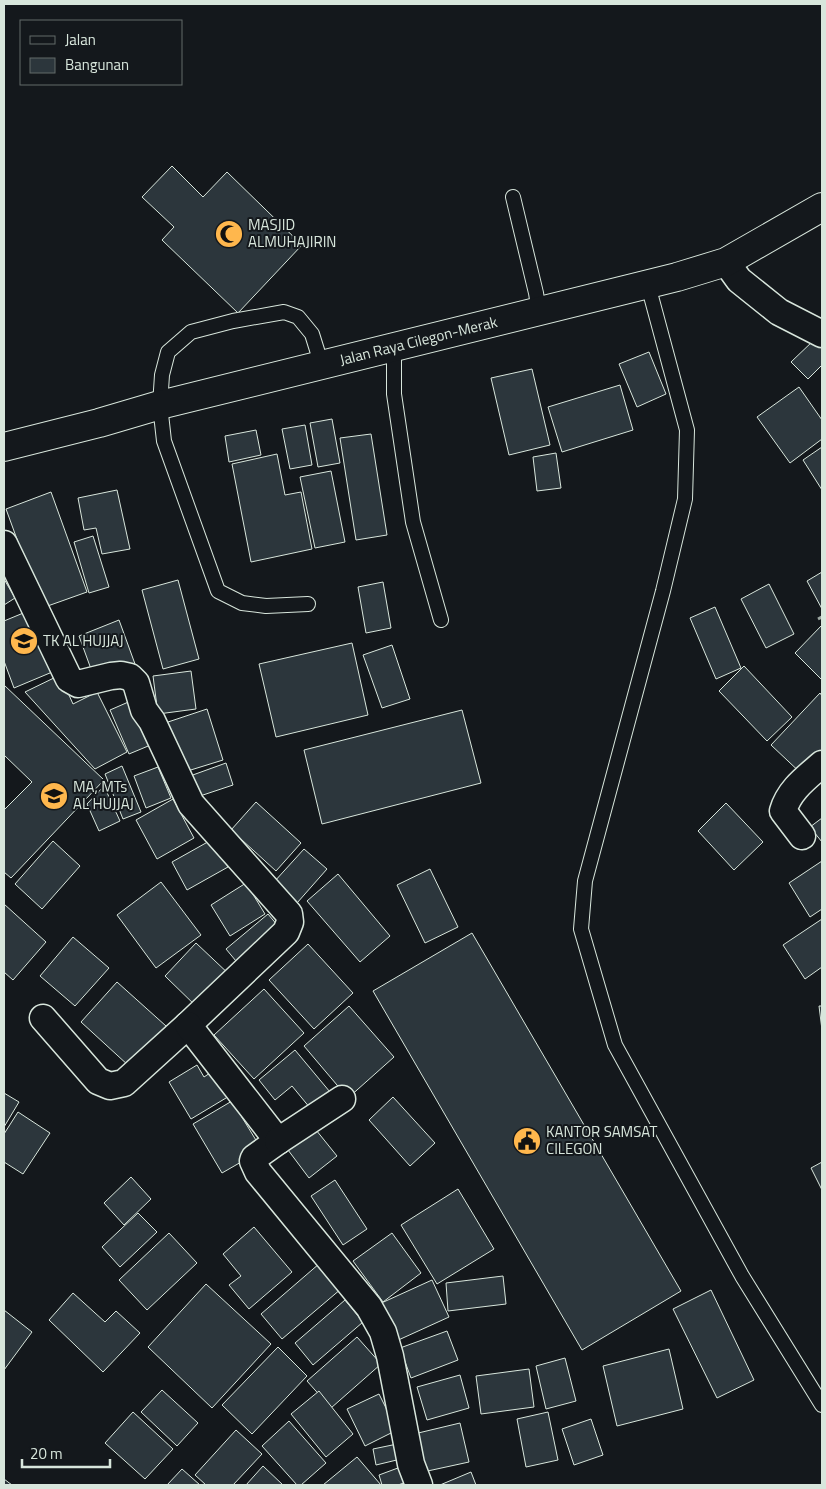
<svg xmlns="http://www.w3.org/2000/svg" width="826" height="1489" font-family="'Titillium Web',sans-serif">
  <style>
    .building { fill: #2c363c; stroke: #d8e6dc }
    .lines { fill: none; stroke-linecap: round; stroke-linejoin: round }
    .lane-casing { stroke: #d8e6dc; stroke-width: 16 }
    .street-casing { stroke: #d8e6dc; stroke-width: 29 }
    .highway-casing { stroke: #d8e6dc; stroke-width: 30 }
    .path { stroke: #9da8a2; stroke-width: 3; stroke-dasharray: 4 2.5; stroke-linecap: butt }
    .lane { stroke: #14181c; stroke-width: 14 }
    .street { stroke: #14181c; stroke-width: 26 }
    .highway { stroke: #14181c; stroke-width: 28 }
    .labels { text-anchor: middle; stroke-width: 4; stroke-linejoin: round; paint-order: stroke }
    .poi-label { font-size: 15px; fill: #d8e6dc; stroke: #14181c; text-anchor: start }
    .street-label { font-size: 15px; fill: #d8e6dc; stroke: #14181c }
  </style>
  <rect width="100%" height="100%" fill="#14181c"/>
  <g class="building">
    <polygon points="172,166 203,197 227,172 302,245 238,313 162,240 174,227 142,197"/>
    <polygon points="814,340 822,348 822,365 808,379 791,362"/>
    <polygon points="649,352 666,394 637,407 619,364"/>
    <polygon points="532,369 550,445 509,455 491,378"/>
    <polygon points="620,385 633,430 562,452 548,407"/>
    <polygon points="799,387 822,420 822,439 790,463 757,417"/>
    <polygon points="332,419 340,463 318,467 310,423"/>
    <polygon points="305,425 312,465 290,469 282,429"/>
    <polygon points="256,430 261,455 229,462 225,436"/>
    <polygon points="371,434 387,535 356,540 340,438"/>
    <polygon points="822,447 822,490 803,460"/>
    <polygon points="556,453 561,488 537,491 533,457"/>
    <polygon points="277,454 285,495 301,492 312,549 251,562 232,464"/>
    <polygon points="331,471 345,542 315,548 300,477"/>
    <polygon points="117,490 130,549 102,554 96,528 84,530 78,498"/>
    <polygon points="51,492 87,592 42,608 6,509"/>
    <polygon points="93,536 109,587 89,593 74,542"/>
    <polygon points="822,572 822,609 807,581"/>
    <polygon points="4,579 15,598 4,605"/>
    <polygon points="178,580 199,659 163,669 142,590"/>
    <polygon points="383,582 391,628 366,633 358,587"/>
    <polygon points="769,584 794,634 766,648 741,599"/>
    <polygon points="715,607 741,668 716,679 690,618"/>
    <polygon points="33,609 57,670 14,688 4,661 4,621"/>
    <polygon points="119,620 135,664 95,680 79,636"/>
    <polygon points="822,625 822,680 795,653"/>
    <polygon points="352,643 368,715 276,737 259,664"/>
    <polygon points="392,645 410,699 382,708 363,655"/>
    <polygon points="744,666 792,717 767,741 719,691"/>
    <polygon points="191,671 196,709 158,714 153,676"/>
    <polygon points="60,675 73,704 97,692 127,752 95,769 25,692"/>
    <polygon points="4,685 104,780 11,878 4,872 4,810 32,782 4,755"/>
    <polygon points="820,693 822,696 822,758 805,777 771,745"/>
    <polygon points="133,700 153,744 129,754 110,710"/>
    <polygon points="207,709 223,760 181,773 165,723"/>
    <polygon points="462,710 481,783 322,824 304,750"/>
    <polygon points="226,763 233,785 197,797 190,776"/>
    <polygon points="122,766 141,812 123,819 105,774"/>
    <polygon points="158,767 171,798 146,808 134,776"/>
    <polygon points="104,786 120,821 99,831 87,804"/>
    <polygon points="173,799 194,838 157,859 136,820"/>
    <polygon points="256,802 301,843 276,871 231,830"/>
    <polygon points="726,803 763,842 734,870 698,831"/>
    <polygon points="822,818 822,842 810,827"/>
    <polygon points="213,839 228,867 187,890 172,862"/>
    <polygon points="53,841 80,866 42,909 15,884"/>
    <polygon points="304,849 327,869 297,903 274,882"/>
    <polygon points="822,861 822,909 810,917 789,883"/>
    <polygon points="430,869 458,927 425,943 397,885"/>
    <polygon points="338,874 390,936 360,962 307,901"/>
    <polygon points="161,882 201,935 156,968 117,915"/>
    <polygon points="246,883 265,914 230,936 211,905"/>
    <polygon points="4,904 46,942 13,980 4,972"/>
    <polygon points="268,914 283,932 241,967 226,949"/>
    <polygon points="822,919 822,967 805,979 783,945"/>
    <polygon points="472,933 681,1291 582,1350 373,991"/>
    <polygon points="73,937 109,968 75,1006 40,976"/>
    <polygon points="196,943 232,977 200,1010 165,976"/>
    <polygon points="308,944 353,993 314,1029 269,980"/>
    <polygon points="117,982 166,1026 129,1066 81,1022"/>
    <polygon points="264,989 304,1033 254,1079 214,1035"/>
    <polygon points="349,1006 394,1057 348,1098 304,1046"/>
    <polygon points="819,1006 822,1006 822,1030"/>
    <polygon points="295,1050 335,1098 315,1114 292,1086 275,1100 259,1080"/>
    <polygon points="197,1065 204,1077 216,1069 231,1095 191,1119 169,1082"/>
    <polygon points="4,1093 19,1102 4,1127"/>
    <polygon points="393,1097 435,1143 410,1166 369,1120"/>
    <polygon points="232,1101 262,1150 222,1173 193,1124"/>
    <polygon points="18,1112 50,1133 23,1174 4,1162 4,1134"/>
    <polygon points="312,1125 337,1156 309,1178 285,1146"/>
    <polygon points="822,1162 822,1190 811,1168"/>
    <polygon points="131,1177 151,1199 124,1225 104,1203"/>
    <polygon points="335,1180 367,1229 343,1245 311,1196"/>
    <polygon points="458,1189 494,1249 437,1284 401,1225"/>
    <polygon points="138,1213 157,1232 120,1267 102,1247"/>
    <polygon points="254,1227 292,1272 249,1309 229,1285 241,1276 223,1254"/>
    <polygon points="169,1233 197,1263 147,1310 119,1280"/>
    <polygon points="392,1233 421,1273 383,1302 353,1261"/>
    <polygon points="327,1257 348,1283 282,1339 261,1314"/>
    <polygon points="503,1276 506,1304 448,1311 446,1283"/>
    <polygon points="432,1280 449,1317 394,1342 377,1305"/>
    <polygon points="206,1284 271,1344 212,1408 148,1347"/>
    <polygon points="711,1290 754,1380 717,1398 673,1309"/>
    <polygon points="73,1293 105,1322 116,1311 140,1333 103,1372 49,1320"/>
    <polygon points="345,1300 363,1322 313,1365 295,1343"/>
    <polygon points="4,1310 32,1332 4,1370"/>
    <polygon points="447,1331 458,1360 411,1378 400,1348"/>
    <polygon points="357,1337 381,1364 331,1408 307,1381"/>
    <polygon points="278,1347 307,1376 252,1434 222,1405"/>
    <polygon points="669,1349 683,1409 617,1426 603,1366"/>
    <polygon points="565,1358 576,1401 546,1409 536,1366"/>
    <polygon points="529,1369 534,1407 481,1414 476,1376"/>
    <polygon points="460,1375 469,1408 427,1420 417,1387"/>
    <polygon points="162,1390 198,1423 177,1446 141,1412"/>
    <polygon points="319,1391 353,1434 326,1457 291,1414"/>
    <polygon points="379,1394 397,1430 365,1446 347,1409"/>
    <polygon points="133,1412 173,1449 145,1479 105,1443"/>
    <polygon points="548,1412 558,1460 526,1467 517,1419"/>
    <polygon points="591,1419 603,1455 574,1465 562,1429"/>
    <polygon points="289,1421 326,1463 301,1485 297,1485 262,1446"/>
    <polygon points="460,1423 469,1462 423,1472 414,1434"/>
    <polygon points="236,1430 262,1454 233,1485 206,1485 195,1475"/>
    <polygon points="402,1443 405,1458 376,1465 373,1449"/>
    <polygon points="357,1457 381,1485 323,1485"/>
    <polygon points="406,1465 412,1480 398,1485 382,1485 379,1475"/>
    <polygon points="263,1466 283,1485 246,1485"/>
    <polygon points="182,1469 200,1485 167,1485"/>
    <polygon points="471,1472 476,1485 440,1485"/>
    <polygon points="4,1479 12,1485 4,1485"/>
  </g>
  <g class="lines">
    <defs>
      <g id="lane">
        <polyline points="513,197 536,293 539,312"/>
        <polyline points="648,285 687,430 685,499 663,591 585,881 581,929 615,1045 742,1276 822,1405"/>
        <polyline points="394,348 394,394 413,522 441,620"/>
        <polyline points="308,604 266,606 242,603 218,591 164,441 160,405 162,375 168,352 191,332 233,321 284,312 298,317 312,334 322,366"/>
      </g>
      <g id="street">
        <polyline points="726,262 739,280 779,312 822,334"/>
        <polyline points="4,544 69,679 78,684 111,676 121,675 130,677 136,683 144,710 152,721 191,804 289,914 290,922 286,932 188,1025 124,1083 110,1086 98,1081 43,1018"/>
        <path d="M802 836 783 811C789 790 806 778 822 764"/>
        <polyline points="188,1025 278,1141 254,1158 253,1161 258,1172 369,1307 383,1332 390,1356 411,1464 419,1485"/>
        <polyline points="278,1141 342,1099"/>
      </g>
      <g id="highway">
        <path id="s1" d="M4 447 99 423 160 405 677 277 726 262 822 207"/>
      </g>
    </defs>
    <use href="#lane" class="lane-casing"/>
    <use href="#street" class="street-casing"/>
    <use href="#highway" class="highway-casing"/>
    <polyline class="path" points="818,619 822,617"/>
    <use href="#lane" class="lane"/>
    <use href="#street" class="street"/>
    <use href="#highway" class="highway"/>
  </g>
  <defs>
    <symbol id="mosque-disc" viewBox="-11 -11 22 22"><circle r="9.5" fill="#ffb74d" stroke="#14181c"/><path d="M3.5-4.9A6 6 0 1 0 3.5 4.9A5 5 0 1 1 3.5-4.9Z" fill="#111"/></symbol>
    <symbol id="school-disc" viewBox="-11 -11 22 22"><circle r="9.5" fill="#ffb74d" stroke="#14181c"/><path d="M0-5L7-2L0 1L-7-2ZM-4 1L0 2.5L4 1V4Q0 6-4 4Z" fill="#111"/></symbol>
    <symbol id="civic-disc" viewBox="-11 -11 22 22"><circle r="9.5" fill="#ffb74d" stroke="#14181c"/><path d="M-.6-6.5H3V-4.5H.6V-3L4-1V1h2V6H-6V1h2V-1L-.6-3ZM-1.2 2.5V6h2.4V2.5Z" fill="#111"/></symbol>
  </defs>
  <g fill-rule="evenodd">
    <use href="#mosque-disc" x="213" y="218" width="32" height="32"/>
    <use href="#school-disc" x="8" y="625" width="32" height="32"/>
    <use href="#school-disc" x="38" y="780" width="32" height="32"/>
    <use href="#civic-disc" x="511" y="1125" width="32" height="32"/>
  </g>
  <g class="labels">
    <g class="poi-label">
      <text x="248" y="230">MASJID<tspan x="248" dy="17">ALMUHAJIRIN</tspan></text>
      <text x="43" y="646">TK AL HUJJAJ</text>
      <text x="73" y="792">MA, MTs<tspan x="73" dy="17">AL HUJJAJ</tspan></text>
      <text x="546" y="1137">KANTOR SAMSAT<tspan x="546" dy="17">CILEGON</tspan></text>
    </g>
    <g class="street-label">
      <text dy="5" stroke="none"><textPath href="#s1" startOffset="428">Jalan Raya Cilegon-Merak</textPath></text>
    </g>
  </g>
  <rect width="826" height="1489" fill="none" stroke="#d8e6dc" stroke-width="10"/>
  <rect x="20" y="20" width="162" height="65" fill="#14181c" stroke="#626a69"/>
  <rect x="30" y="36" width="25" height="8" fill="#14181c" stroke="#626a69"/>
  <text x="65" y="45" font-size="15" fill="#d8e6dc">Jalan</text>
  <rect x="30" y="58" width="25" height="15" fill="#2c363c" stroke="#626a69"/>
  <text x="65" y="70" font-size="15" fill="#d8e6dc">Bangunan</text>
  <path d="M22 1459v8h88v-8" fill="none" stroke="#d8e6dc" stroke-width="2.5"/>
  <text x="30" y="1459" font-size="15" fill="#d8e6dc" stroke="#14181c" stroke-width="4" paint-order="stroke">20 m</text>
</svg>
